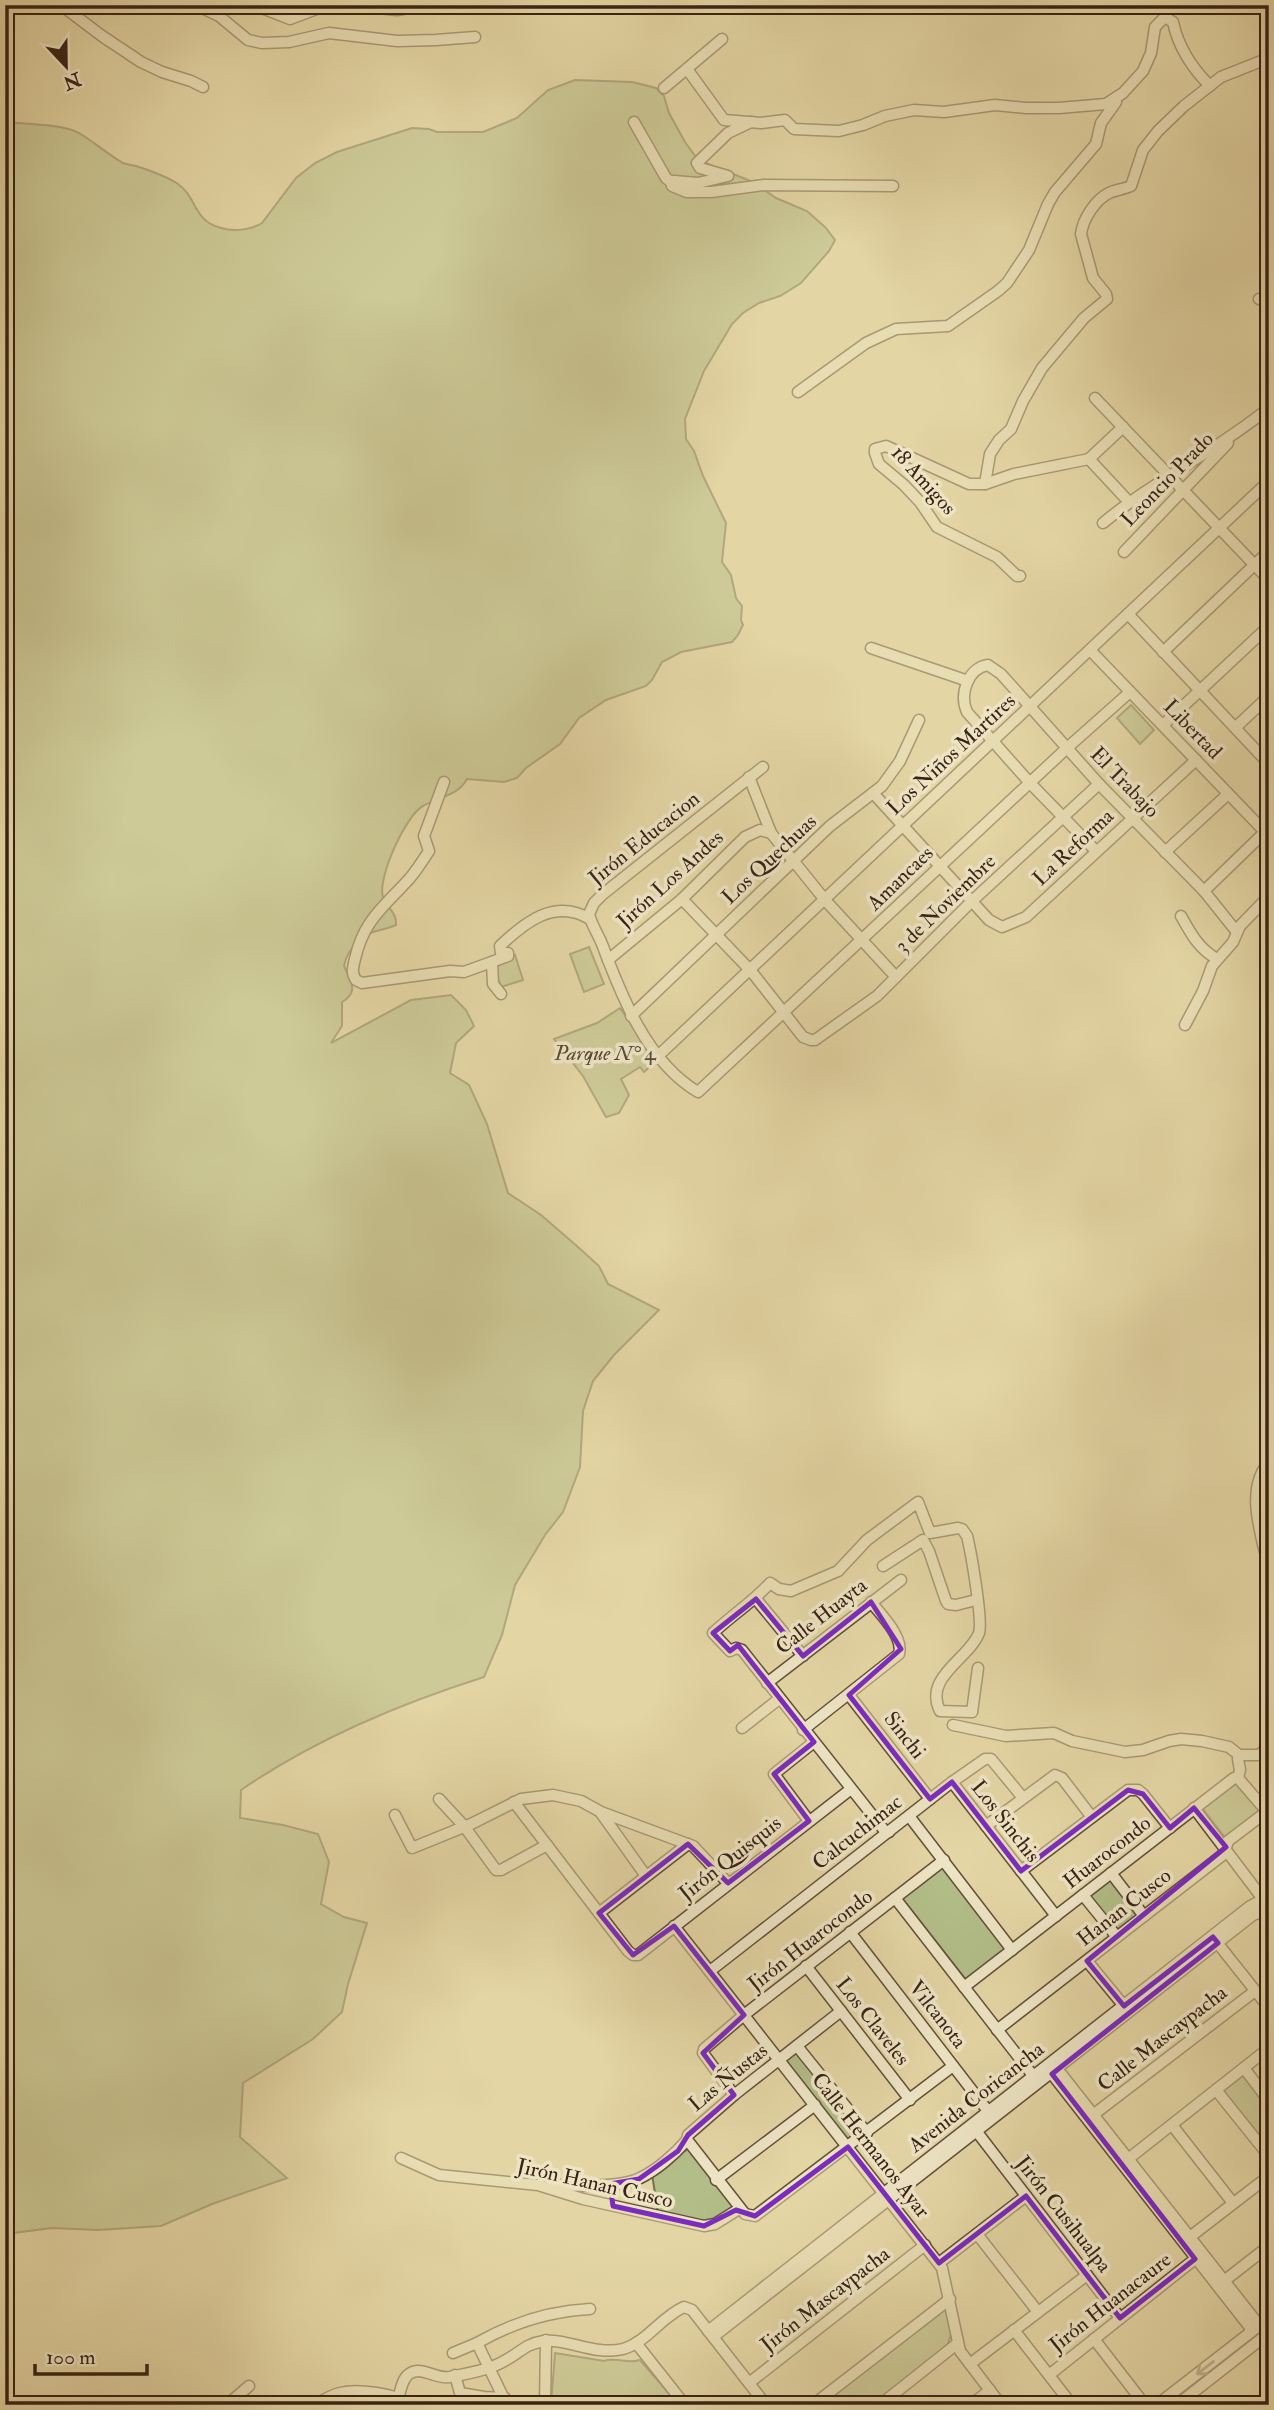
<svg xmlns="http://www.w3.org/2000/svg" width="1274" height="2410" font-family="'IM FELL Double Pica',serif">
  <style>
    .green { fill: #b2bd87; stroke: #75704e; stroke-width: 2 }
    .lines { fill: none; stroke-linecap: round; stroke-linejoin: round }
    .minor-casing { stroke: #63503a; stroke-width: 13 }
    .minor { stroke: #ede4c4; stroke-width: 10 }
    .oneway { stroke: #92846d }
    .marked { fill: none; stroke: #7b2cbf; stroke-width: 5; stroke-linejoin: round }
    .labels { text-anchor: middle; stroke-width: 7; stroke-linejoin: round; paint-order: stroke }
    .street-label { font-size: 21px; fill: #382316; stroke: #ede4c4 }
    .park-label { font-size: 21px; font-style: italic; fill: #564a32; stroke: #ede4c4 }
  </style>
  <rect width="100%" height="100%" fill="#e4d5a4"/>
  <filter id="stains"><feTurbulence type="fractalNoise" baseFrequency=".00286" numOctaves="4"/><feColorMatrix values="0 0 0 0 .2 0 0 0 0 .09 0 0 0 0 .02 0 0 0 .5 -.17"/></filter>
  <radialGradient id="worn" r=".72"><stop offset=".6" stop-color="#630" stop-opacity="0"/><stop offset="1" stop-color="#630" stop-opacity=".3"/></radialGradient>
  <g class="green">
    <path d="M575 80 632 82 656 88 664 96 669 113 685 142 698 160 753 182 776 198 807 211 826 228 835 240 829 251 801 283 780 296 759 303 743 313 732 324 704 371 685 419 686 439 694 451 703 476 726 523 722 562 731 575 736 598 742 606 741 620 743 625 738 635 732 642 681 652 662 662 652 680 646 686 606 700 579 718 560 744 526 768 517 778 504 782 467 779C458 796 438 797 423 806 406 815 377 878 383 897 386 908 397 911 396 925 385 930 376 930 368 934 356 939 346 955 344 966 350 980 360 992 342 1002V1026L331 1043 411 1000 451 995 466 1010 474 1026 456 1043 450 1073 469 1085 487 1124 508 1193 541 1215 578 1247 599 1266 608 1284 659 1310 614 1355 593 1381 583 1411 580 1467 563 1512 545 1535 515 1585 502 1635 484 1677C399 1704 315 1739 241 1790L240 1818 283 1825 318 1834 329 1862 321 1904 344 1917 367 1923 348 1984 342 2012 313 2039 243 2083 240 2137 287 2178 212 2204 161 2226 98 2230 52 2228 5 2234V122C24 124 63 124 79 133 94 142 109 155 123 163 128 165 134 165 139 167 151 171 168 177 178 184 197 197 193 221 221 228 234 232 251 230 262 223L296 178 315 163 337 152 412 128 429 129 437 132H483L517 118 548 90Z"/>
    <polygon points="1131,705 1154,730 1140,744 1117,718"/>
    <polygon points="589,947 604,984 584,992 570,954"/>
    <polygon points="515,955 523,980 501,987 492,962"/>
    <polygon points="620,1008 657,1060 644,1072 640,1067 621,1079 629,1095 619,1113 606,1117 583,1076 554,1039 597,1023"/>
    <polygon points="1233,1783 1238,1783 1261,1813 1227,1840 1202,1808"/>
    <polygon points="942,1867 1007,1949 967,1981 902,1898"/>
    <polygon points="1110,1878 1140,1915 1117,1933 1088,1896"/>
    <polygon points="797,2050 863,2132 848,2144 783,2061"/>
    <polygon points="1244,2072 1269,2104 1269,2162 1215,2095"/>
    <polygon points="689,2148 735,2208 711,2222 658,2213 652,2174"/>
    <polygon points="946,2308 952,2331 947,2347 874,2405 816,2405"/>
    <path d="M555 2353 604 2361C616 2357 628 2364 640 2360L679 2405H551Z"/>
  </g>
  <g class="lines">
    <defs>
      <g id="minor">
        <polyline points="61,5 102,36 141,62 162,72 191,81 203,87"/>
        <polyline points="196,5 219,16 248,40 262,43 289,42 329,33 397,41 436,40 475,37"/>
        <polyline points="254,5 290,19 327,5"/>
        <polyline points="350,5 397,10 423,5"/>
        <path d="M687 69 724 120 761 123 785 120 794 129 839 131 863 125 885 116 914 110 944 112 995 105 1026 108H1059L1106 104 1123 93 1143 71 1151 53 1155 27 1165 17 1173 22C1178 46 1192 68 1210 86"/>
        <polyline points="664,88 722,39"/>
        <polyline points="634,122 666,178 671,182"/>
        <polyline points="751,122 728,133 697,163 700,168 728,176 698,183 674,181 671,182 672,186 687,192 711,192 764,185 893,186"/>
        <polyline points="1259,299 1269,302"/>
        <polyline points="798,392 866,343 896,329 948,326 998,291 1007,283 1029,250 1048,204 1055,192 1096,144 1101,123 1116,102"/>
        <polyline points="1095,398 1269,580"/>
        <polyline points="1089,459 1129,502"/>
        <path d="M985 484 990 454 999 440 1011 429 1023 401 1042 368 1084 318 1107 299 1106 294 1093 278 1081 234C1083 219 1095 200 1109 193 1115 190 1124 189 1131 186L1143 150 1158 131 1184 106 1221 77 1269 58"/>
        <path d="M1103 523C1155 480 1216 451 1269 408"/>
        <polyline points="1124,552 1228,443"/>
        <polyline points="1020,576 1017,576 997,557 937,527 920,502 904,485 879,464 875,453 875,449 886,446 969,484 985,484 1014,474 1089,459 1123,427"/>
        <polyline points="1128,614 1269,764"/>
        <polyline points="871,648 968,681"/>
        <polyline points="1090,650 1269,836"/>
        <polyline points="1163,652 1269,551"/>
        <polyline points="1163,725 1269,626"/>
        <polyline points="1236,727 1269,696"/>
        <path d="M763 767 603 894 594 903 589 914C591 924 598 934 602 944 621 995 647 1062 698 1092L1067 748 1130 692"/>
        <polyline points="749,777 771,833"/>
        <path d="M444 782 424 836 429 851C423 860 417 870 410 878 385 906 364 919 355 959 353 967 351 973 356 980L362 983 450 971 464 972 508 956V953H501L500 946C525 922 555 898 590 919"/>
        <polyline points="873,793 989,920 1002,927 1026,917 1196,760"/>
        <path d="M1096 851 1030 783 967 712C959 694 968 668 988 665L1001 674 1099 784 1204 891 1236 931"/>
        <polyline points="1165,852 1228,794"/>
        <polyline points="1204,891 1268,829"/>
        <polyline points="682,899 751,971 803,1037 811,1040 815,1040 877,996 972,901 1099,784"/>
        <path d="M1181 916C1191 934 1199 949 1217 959"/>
        <polyline points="608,960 682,899 745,837 760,830 771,833 825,900 896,977"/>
        <polyline points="492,962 493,984 501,994"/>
        <polyline points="631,1016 830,826 882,786 900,761 919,720"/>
        <polyline points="1185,1025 1203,991 1212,966 1233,942 1240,926 1269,896"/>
        <polyline points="659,1055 1269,481"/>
        <path d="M1269 1462C1244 1490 1262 1536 1269 1569"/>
        <polyline points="883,1566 923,1540 929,1551 946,1601 948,1604 956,1605 976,1600"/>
        <polyline points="756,1599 803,1656"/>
        <polyline points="767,1683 901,1580"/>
        <polyline points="849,1695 930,1799"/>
        <polyline points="953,1725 1006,1736 1054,1733 1072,1741 1125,1752 1143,1750 1169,1741 1181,1739 1202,1741 1229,1747 1239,1755"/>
        <polyline points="742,1728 779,1699"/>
        <path d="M803 1730 899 1654C904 1637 881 1615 871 1602"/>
        <polyline points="1238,1778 1240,1770 1238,1759 1239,1755 1260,1755 1265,1749 1269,1734"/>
        <polyline points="952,1782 1056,1916"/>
        <polyline points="439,1799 464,1826 496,1870 501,1870 547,1845"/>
        <polyline points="514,1802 628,1951 633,1955 638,1955 851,1789"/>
        <polyline points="1194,1808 1266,1903"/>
        <polyline points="601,1813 646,1876"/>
        <polyline points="395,1815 412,1848 471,1824 521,1799 553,1795 581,1801 601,1812 693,1846 728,1883"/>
        <polyline points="909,1816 1012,1950"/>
        <polyline points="809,1821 774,1774 814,1742"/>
        <polyline points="986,1826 1055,1775 1062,1778 1091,1816"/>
        <path d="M889 1832 884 1830 742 1650 736 1648 730 1651 713 1633C732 1615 753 1602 770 1583L779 1589 791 1591 838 1571 867 1540 918 1502 930 1533 958 1528 962 1529 967 1536C971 1552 983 1621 979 1633 969 1659 923 1677 940 1711L972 1712 978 1668"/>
        <polyline points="1021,1871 1128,1790 1138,1790 1143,1794 1170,1828"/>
        <polyline points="1111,1873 1144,1916"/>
        <polyline points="1083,1895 1117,1937"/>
        <polyline points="895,1898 1031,2073 1036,2075"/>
        <polyline points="599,1913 688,1844"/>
        <polyline points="674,1926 942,2268 960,2351 1001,2405"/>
        <polyline points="850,1932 991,2115"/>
        <polyline points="1215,1940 1269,2008"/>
        <polyline points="1087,1961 1124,2006"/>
        <polyline points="806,1966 910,2100"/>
        <polyline points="710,1971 952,1782 985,1759 991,1759 1023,1798"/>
        <polyline points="964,1987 1234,1778 1238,1778 1263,1807 1269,1810"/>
        <polyline points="841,2011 734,2095 688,2135 687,2140 692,2146 745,2214 755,2216 953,2066"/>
        <polyline points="997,2030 1224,1854 1228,1841 1269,1810"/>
        <polyline points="797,2046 867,2133"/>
        <polyline points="1055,2066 1259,2325"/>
        <polyline points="1244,2068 1269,2101"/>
        <polyline points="1048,2069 1252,2330"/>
        <polyline points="1216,2090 1269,2156"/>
        <polyline points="734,2095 703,2053 704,2049 744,2015 944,1860"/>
        <polyline points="1093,2115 1255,1991"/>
        <polyline points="1172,2125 1233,2203"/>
        <polyline points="977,2132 1120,2318"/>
        <polyline points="401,2158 439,2175 538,2185 583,2199 704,2226 715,2224 739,2209"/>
        <polyline points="1123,2163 1269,2048"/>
        <polyline points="716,2180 815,2105"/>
        <path d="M552 2185C575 2186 621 2188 640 2178 657 2170 675 2154 687 2140"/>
        <polyline points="977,2234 1038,2312"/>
        <polyline points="1186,2240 1269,2176"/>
        <polyline points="939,2263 1026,2196"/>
        <polyline points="1224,2281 1269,2246"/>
        <polyline points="1014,2330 1072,2405"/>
        <polyline points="708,2331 1249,1907 1260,1901 1269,1905"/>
        <polyline points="713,2337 1253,1915 1261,1912 1269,1918"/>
        <polyline points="1094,2339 1145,2405"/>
        <polyline points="636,2343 685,2405"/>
        <polyline points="453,2353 477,2343"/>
        <polyline points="970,2364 1087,2275"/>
        <polyline points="455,2375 460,2393 484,2397 505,2398"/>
        <polyline points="1049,2375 1195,2259"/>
        <polyline points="749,2383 925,2245"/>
        <path d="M398 2398C401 2390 402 2379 409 2374 422 2365 436 2380 450 2377 469 2373 490 2370 506 2360 521 2352 525 2344 544 2341 566 2338 596 2356 623 2349 647 2342 661 2317 684 2307L692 2310 766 2405"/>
        <polyline points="227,2405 249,2386"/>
        <path d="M315 2405C323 2400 331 2395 340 2393 357 2389 396 2393 410 2405"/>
        <path d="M507 2405 477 2343C512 2323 549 2311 590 2309"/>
        <polyline points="545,2405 546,2340"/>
        <polyline points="813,2405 950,2299"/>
        <polyline points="880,2405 958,2343"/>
        <polyline points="971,2405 990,2390"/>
        <polyline points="1157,2405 1269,2318"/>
        <polyline points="1177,2405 1269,2333"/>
      </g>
    </defs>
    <use href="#minor" class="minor-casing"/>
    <use href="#minor" class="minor"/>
  </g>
  <defs><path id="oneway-shaft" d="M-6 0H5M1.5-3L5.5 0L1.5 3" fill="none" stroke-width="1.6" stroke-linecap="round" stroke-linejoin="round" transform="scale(1.75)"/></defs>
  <use class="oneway" href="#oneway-shaft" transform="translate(1205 2368) rotate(142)"/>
  <path d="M0 0H1274V2410H0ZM756 1599 803 1656 871 1602 901 1649 849 1695 930 1799 952 1782 1021 1871 1128 1790 1143 1794 1170 1828 1194 1808 1226 1847 1087 1961 1124 2006 1213 1937 1218 1943 1052 2074 1195 2259 1120 2318 1026 2196 939 2263 848 2147 755 2216 736 2210 704 2226 613 2206 610 2184 639 2179 678 2151 688 2135 734 2095 703 2053 744 2015 674 1926 633 1955 599 1913 688 1844 728 1883 809 1821 774 1774 814 1742 738 1645 730 1651 713 1633Z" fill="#e4d5a4" fill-opacity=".55" fill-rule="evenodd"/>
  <path class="marked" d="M756 1599 803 1656 871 1602 901 1649 849 1695 930 1799 952 1782 1021 1871 1128 1790 1143 1794 1170 1828 1194 1808 1226 1847 1087 1961 1124 2006 1213 1937 1218 1943 1052 2074 1195 2259 1120 2318 1026 2196 939 2263 848 2147 755 2216 736 2210 704 2226 613 2206 610 2184 639 2179 678 2151 688 2135 734 2095 703 2053 744 2015 674 1926 633 1955 599 1913 688 1844 728 1883 809 1821 774 1774 814 1742 738 1645 730 1651 713 1633Z"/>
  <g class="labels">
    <g class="street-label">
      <text transform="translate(1167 479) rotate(-46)" y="7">Leoncio Prado</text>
      <text transform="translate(924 480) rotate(48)" y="7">18 Amigos</text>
      <text transform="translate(1193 729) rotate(46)" y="7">Libertad</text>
      <text transform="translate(951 754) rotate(-43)" y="7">Los Niños Martires</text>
      <text transform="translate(1125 782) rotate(46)" y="7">El Trabajo</text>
      <text transform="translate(644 838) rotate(-39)" y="7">Jirón Educacion</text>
      <text transform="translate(1073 847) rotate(-43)" y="7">La Reforma</text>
      <text transform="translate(769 859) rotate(-43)" y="7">Los Quechuas</text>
      <text transform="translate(900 878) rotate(-44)" y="7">Amancaes</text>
      <text transform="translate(670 879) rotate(-42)" y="7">Jirón Los Andes</text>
      <text transform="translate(945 903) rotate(-44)" y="7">3 de Noviembre</text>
      <text transform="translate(821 1616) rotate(-38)" y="7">Calle Huayta</text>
      <text transform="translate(905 1735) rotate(52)" y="7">Sinchi</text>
      <text transform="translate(1006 1821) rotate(52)" y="7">Los Sinchis</text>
      <text transform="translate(857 1832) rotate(-38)" y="7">Calcuchimac</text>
      <text transform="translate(1107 1852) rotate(-38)" y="7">Huarocondo</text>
      <text transform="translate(730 1858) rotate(-38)" y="7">Jirón Quisquis</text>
      <text transform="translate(1124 1907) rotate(-38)" y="7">Hanan Cusco</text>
      <text transform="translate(810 1940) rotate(-38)" y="7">Jirón Huarocondo</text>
      <text transform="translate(938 2014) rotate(52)" y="7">Vilcanota</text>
      <text transform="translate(873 2021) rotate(52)" y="7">Los Claveles</text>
      <text transform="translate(1162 2038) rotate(-38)" y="7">Calle Mascaypacha</text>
      <text transform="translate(728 2077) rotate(-39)" y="7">Las Ñustas</text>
      <text transform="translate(976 2097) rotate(-38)" y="7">Avenida Coricancha</text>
      <text transform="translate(871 2145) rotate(52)" y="7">Calle Hermanos Ayar</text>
      <text transform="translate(595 2183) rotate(13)" y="7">Jirón Hanan Cusco</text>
      <text transform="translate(1064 2214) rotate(52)" y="7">Jirón Cusihualpa</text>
      <text transform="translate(825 2299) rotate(-38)" y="7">Jirón Mascaypacha</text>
      <text transform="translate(1110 2302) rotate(-38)" y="7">Jirón Huanacaure</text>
    </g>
    <g class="park-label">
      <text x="605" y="1060">Parque N° 4</text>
    </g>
  </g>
  <rect width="1274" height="2410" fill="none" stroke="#e4d5a4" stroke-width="28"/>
  <rect x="7" y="7" width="1260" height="2396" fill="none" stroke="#382316" stroke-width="3.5"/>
  <rect x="14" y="14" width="1246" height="2382" fill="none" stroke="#382316" stroke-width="2"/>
  <g transform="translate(66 66) rotate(158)" stroke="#ede4c4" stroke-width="5" paint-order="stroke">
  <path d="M0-5L12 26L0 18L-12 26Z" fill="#382316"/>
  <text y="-10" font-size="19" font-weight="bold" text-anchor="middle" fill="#382316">N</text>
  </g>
  <path d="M35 2364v10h112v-10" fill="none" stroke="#382316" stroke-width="3.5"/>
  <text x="46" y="2364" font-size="21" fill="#382316" stroke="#ede4c4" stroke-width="5" paint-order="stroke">100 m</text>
  <rect width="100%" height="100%" filter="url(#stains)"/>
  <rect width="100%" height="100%" fill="url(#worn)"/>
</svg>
